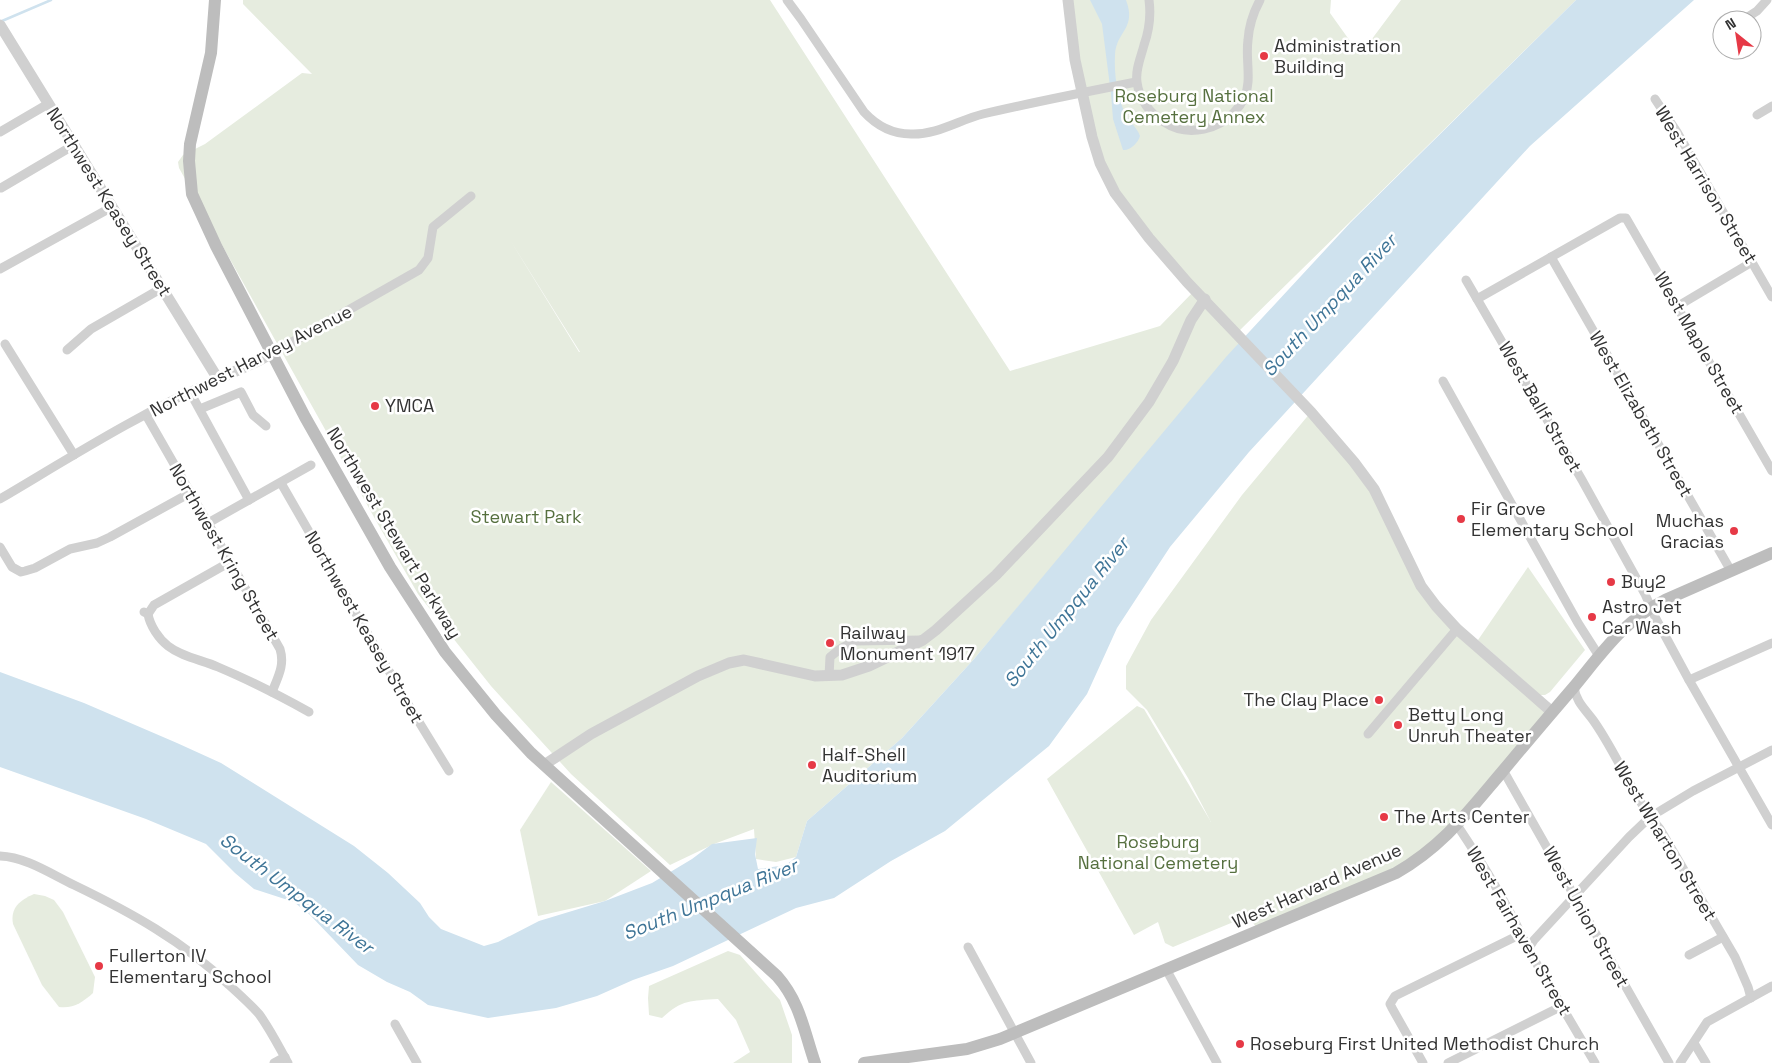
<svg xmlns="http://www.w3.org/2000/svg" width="1772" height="1063" font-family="'Space Grotesk',sans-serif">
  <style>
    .green { fill: #e6ecdf; fill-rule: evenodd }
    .water { fill: #cfe2ee }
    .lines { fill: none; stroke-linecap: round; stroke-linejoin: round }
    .stream { stroke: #cfe2ee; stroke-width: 2.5 }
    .minor { stroke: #d0d0d0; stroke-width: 9 }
    .tertiary { stroke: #d0d0d0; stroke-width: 11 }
    .secondary { stroke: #bdbdbd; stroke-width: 12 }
    .poi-dot { fill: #e63946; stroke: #fff; stroke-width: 2 }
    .labels { text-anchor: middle; stroke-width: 5; stroke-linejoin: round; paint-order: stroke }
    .poi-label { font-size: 18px; fill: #333; stroke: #fff; text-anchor: start }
    .park-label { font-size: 18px; fill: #56703f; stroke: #fff }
    .street-label { font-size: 18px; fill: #333; stroke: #fff }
    .water-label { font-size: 19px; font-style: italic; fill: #3f7597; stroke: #fff }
  </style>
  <rect width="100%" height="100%" fill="#fff"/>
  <g class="green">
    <path d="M243 0H770L1010 371 1160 326 1195 290 1149 238 1100 163 1068 0H1331L1330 13 1360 55 1401 0H1576L1237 333 1268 366 1045 575 974 659 902 738 807 821 796 857 776 862 756 859 754 829 714 844 670 865 571 774 491 686 418 594 379 526 179 168 178 162 183 155 205 144 302 73 312 74 243 4ZM510 240 580 352H579Z"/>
    <polygon points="1311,412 1374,489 1429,598 1552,712 1420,859 1259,931 1248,916 1173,947 1165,943 1158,922 1134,935 1047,779 1137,706 1144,709 1211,822 1188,778 1147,710 1126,689 1126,666 1151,620 1242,495"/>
    <polygon points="1528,567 1585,650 1550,692 1545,695 1540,695 1478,640"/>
    <polygon points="551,782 651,871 605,901 538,916 520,830"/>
    <path d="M34 894 45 896 54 900 63 912 95 977 93 993C83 1002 73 1009 59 1007L42 985 13 924C10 908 20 900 34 894Z"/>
    <path d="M728 951 740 955 780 1000 792 1035V1063H733L750 1052 736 1020 718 999C690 1001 683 999 662 1018L649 1015 648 998 649 986Z"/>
  </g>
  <g class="water">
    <path d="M1090 0H1126C1137 29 1116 31 1115 55 1114 74 1117 96 1125 113 1129 122 1137 127 1140 136 1138 143 1130 151 1123 150L1113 119 1111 94 1102 24Z"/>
    <polygon points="1576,0 1694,0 1530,146 1249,452 1170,547 1117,628 1087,694 1049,746 945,831 891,861 834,898 796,908 673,966 633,980 597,996 556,1008 488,1018 428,1005 410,992 387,982 358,965 310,915 294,902 254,889 235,873 206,844 146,819 0,767 0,672 84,703 177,743 221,763 354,846 388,873 420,903 429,917 441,929 484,946 498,942 539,921 605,901 652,883 692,859 712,844 757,838 755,854 758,869 786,865 796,857 807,821 902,738 974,659 1226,357 1351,222"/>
  </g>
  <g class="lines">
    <polyline class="stream" points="2,21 51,0"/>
    <g class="minor">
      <path d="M787 0 801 19 864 112C876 125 892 134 911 134 937 135 959 120 983 114 1034 102 1085 92 1136 82"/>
      <path d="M1149 0C1151 15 1149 31 1144 45 1141 57 1135 70 1137 82 1139 99 1150 114 1164 122 1176 130 1190 132 1204 129 1226 125 1247 105 1248 82 1249 68 1246 54 1248 40 1249 25 1253 13 1260 0"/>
      <polyline points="1743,20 1757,11 1767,0"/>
      <polyline points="1655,99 1677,132 1772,297"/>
      <polyline points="1757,115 1772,106"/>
      <polyline points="0,132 48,104"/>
      <polyline points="1,188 74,145"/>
      <polyline points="1551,257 1731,571"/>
      <polyline points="0,269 112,207"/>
      <polyline points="1466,280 1582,480 1645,594 1655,617 1689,680 1772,825"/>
      <polyline points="1477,299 1620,218 1626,218 1772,471"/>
      <polyline points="1678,306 1752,262"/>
      <polyline points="5,344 74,455"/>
      <polyline points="67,350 91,329 162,288"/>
      <polyline points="271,354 419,270 428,258 433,227 471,196"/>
      <polyline points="1443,381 1578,623 1599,656"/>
      <polyline points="190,392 249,500"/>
      <polyline points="200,409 241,392 253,415 266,426"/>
      <path d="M146 415 280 649C285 665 278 677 272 692"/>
      <polyline points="281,483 408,704 449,771"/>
      <path d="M0 499C71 457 142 412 218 379"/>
      <polyline points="208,523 311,465"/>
      <polyline points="0,547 12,567 21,572 25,571 35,568 70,549 97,543 110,537 190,493"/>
      <polyline points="144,612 148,614 154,605 230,562"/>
      <path d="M148 614C150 626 159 639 168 646 182 657 202 660 218 667 249 680 280 696 309 712"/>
      <polyline points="829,676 830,657 840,649 855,641 921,640"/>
      <polyline points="1689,680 1772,643"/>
      <path d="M1574 687C1576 702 1585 709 1593 720 1618 755 1632 796 1660 829L1735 957 1748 987 1751 998"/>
      <polyline points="1368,734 1457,629"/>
      <polyline points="1503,770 1669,1063"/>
      <path d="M1457 825C1483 864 1509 906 1528 949L1595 1063"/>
      <path d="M0 856C26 857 51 874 74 885 130 912 183 941 229 985 239 994 250 1004 259 1014 270 1029 279 1047 288 1063"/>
      <polyline points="968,947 1031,1063"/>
      <polyline points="1528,949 1534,940 1629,837 1650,817 1693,791 1772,750"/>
      <polyline points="1689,955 1723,937"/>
      <polyline points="1166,969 1217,1063"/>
      <polyline points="395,1024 417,1063"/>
      <polyline points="1694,1043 1706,1063"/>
      <polyline points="274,1063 285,1057"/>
      <polyline points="1423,1063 1392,1008 1390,1004 1395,996 1399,994 1521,934"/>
      <polyline points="1448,1063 1562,1006"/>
      <polyline points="1680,1063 1707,1022 1772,986"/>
    </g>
    <g class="tertiary">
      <polyline points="1068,0 1075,60 1092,137 1100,163 1115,193 1149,238 1187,282 1311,412 1354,462 1374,489 1421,586 1436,606 1457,629 1552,712"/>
      <polyline points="0,25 218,379 258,361 271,354"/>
      <polyline points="544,765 591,734 698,676 729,663 744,660 815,676 842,675 869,666 923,640 936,630 996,575 1108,457 1149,402 1173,361 1191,320 1205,299"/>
    </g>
    <g class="secondary">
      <path d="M215 0 211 53 190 144 189 161 192 194 216 246 305 417 390 567 445 652 496 715 531 753 777 976C800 1002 804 1031 815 1063"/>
      <path d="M864 1063 967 1049 1000 1039 1396 873C1443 846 1468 812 1502 772 1525 744 1549 716 1573 688 1602 653 1623 621 1665 600L1772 553"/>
    </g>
  </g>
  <g class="poi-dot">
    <circle cx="1264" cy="56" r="5"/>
    <circle cx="375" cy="406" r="5"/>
    <circle cx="1461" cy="519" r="5"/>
    <circle cx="1734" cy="531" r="5"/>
    <circle cx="1611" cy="582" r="5"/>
    <circle cx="1592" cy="617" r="5"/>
    <circle cx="830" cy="643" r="5"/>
    <circle cx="1379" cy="700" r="5"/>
    <circle cx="1398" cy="725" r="5"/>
    <circle cx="812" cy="765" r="5"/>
    <circle cx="1384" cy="817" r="5"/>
    <circle cx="99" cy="966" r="5"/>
    <circle cx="1240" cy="1044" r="5"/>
  </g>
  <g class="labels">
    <g class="poi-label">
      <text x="1274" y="52">Administration<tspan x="1274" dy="21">Building</tspan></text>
      <text x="385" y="412">YMCA</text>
      <text x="1471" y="515">Fir Grove<tspan x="1471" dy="21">Elementary School</tspan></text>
      <text x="1724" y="527" text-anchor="end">Muchas<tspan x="1724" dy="21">Gracias</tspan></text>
      <text x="1621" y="588">Buy2</text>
      <text x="1602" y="613">Astro Jet<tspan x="1602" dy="21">Car Wash</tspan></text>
      <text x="840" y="639">Railway<tspan x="840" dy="21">Monument 1917</tspan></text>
      <text x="1369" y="706" text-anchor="end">The Clay Place</text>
      <text x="1408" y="721">Betty Long<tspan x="1408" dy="21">Unruh Theater</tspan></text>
      <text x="822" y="761">Half-Shell<tspan x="822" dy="21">Auditorium</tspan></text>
      <text x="1394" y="823">The Arts Center</text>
      <text x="109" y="962">Fullerton IV<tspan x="109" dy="21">Elementary School</tspan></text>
      <text x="1250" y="1050">Roseburg First United Methodist Church</text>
    </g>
    <g class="park-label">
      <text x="1194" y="102">Roseburg National<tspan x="1194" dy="21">Cemetery Annex</tspan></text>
      <text x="526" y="523">Stewart Park</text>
      <text x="1158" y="848">Roseburg<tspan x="1158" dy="21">National Cemetery</tspan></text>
    </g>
    <g class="street-label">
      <text transform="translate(1706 185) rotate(59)" y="6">West Harrison Street</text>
      <text transform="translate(109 202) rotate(58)" y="6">Northwest Keasey Street</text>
      <text transform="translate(1699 343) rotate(60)" y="6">West Maple Street</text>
      <text transform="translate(251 361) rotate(-27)" y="6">Northwest Harvey Avenue</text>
      <text transform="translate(1540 407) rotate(60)" y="6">West Ballf Street</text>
      <text transform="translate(1641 414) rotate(60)" y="6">West Elizabeth Street</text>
      <text transform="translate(394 533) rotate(59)" y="6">Northwest Stewart Parkway</text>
      <text transform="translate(224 552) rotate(60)" y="6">Northwest Kring Street</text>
      <text transform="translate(364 627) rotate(60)" y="6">Northwest Keasey Street</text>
      <text transform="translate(1665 841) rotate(59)" y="6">West Wharton Street</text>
      <text transform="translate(1317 886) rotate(-24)" y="6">West Harvard Avenue</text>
      <text transform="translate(1586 917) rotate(61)" y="6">West Union Street</text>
      <text transform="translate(1519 931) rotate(60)" y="6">West Fairhaven Street</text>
    </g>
    <g class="water-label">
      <text transform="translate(1329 305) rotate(-47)" y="7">South Umpqua River</text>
      <text transform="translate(1066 612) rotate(-51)" y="7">South Umpqua River</text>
      <text transform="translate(297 893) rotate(37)" y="7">South Umpqua River</text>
      <text transform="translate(710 899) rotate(-22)" y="7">South Umpqua River</text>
    </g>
  </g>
  <g transform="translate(1737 35) rotate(330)"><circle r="24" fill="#ffffff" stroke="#adadad"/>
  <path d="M0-4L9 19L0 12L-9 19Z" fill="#e63946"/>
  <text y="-8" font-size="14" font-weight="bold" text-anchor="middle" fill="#333333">N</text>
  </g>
</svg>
